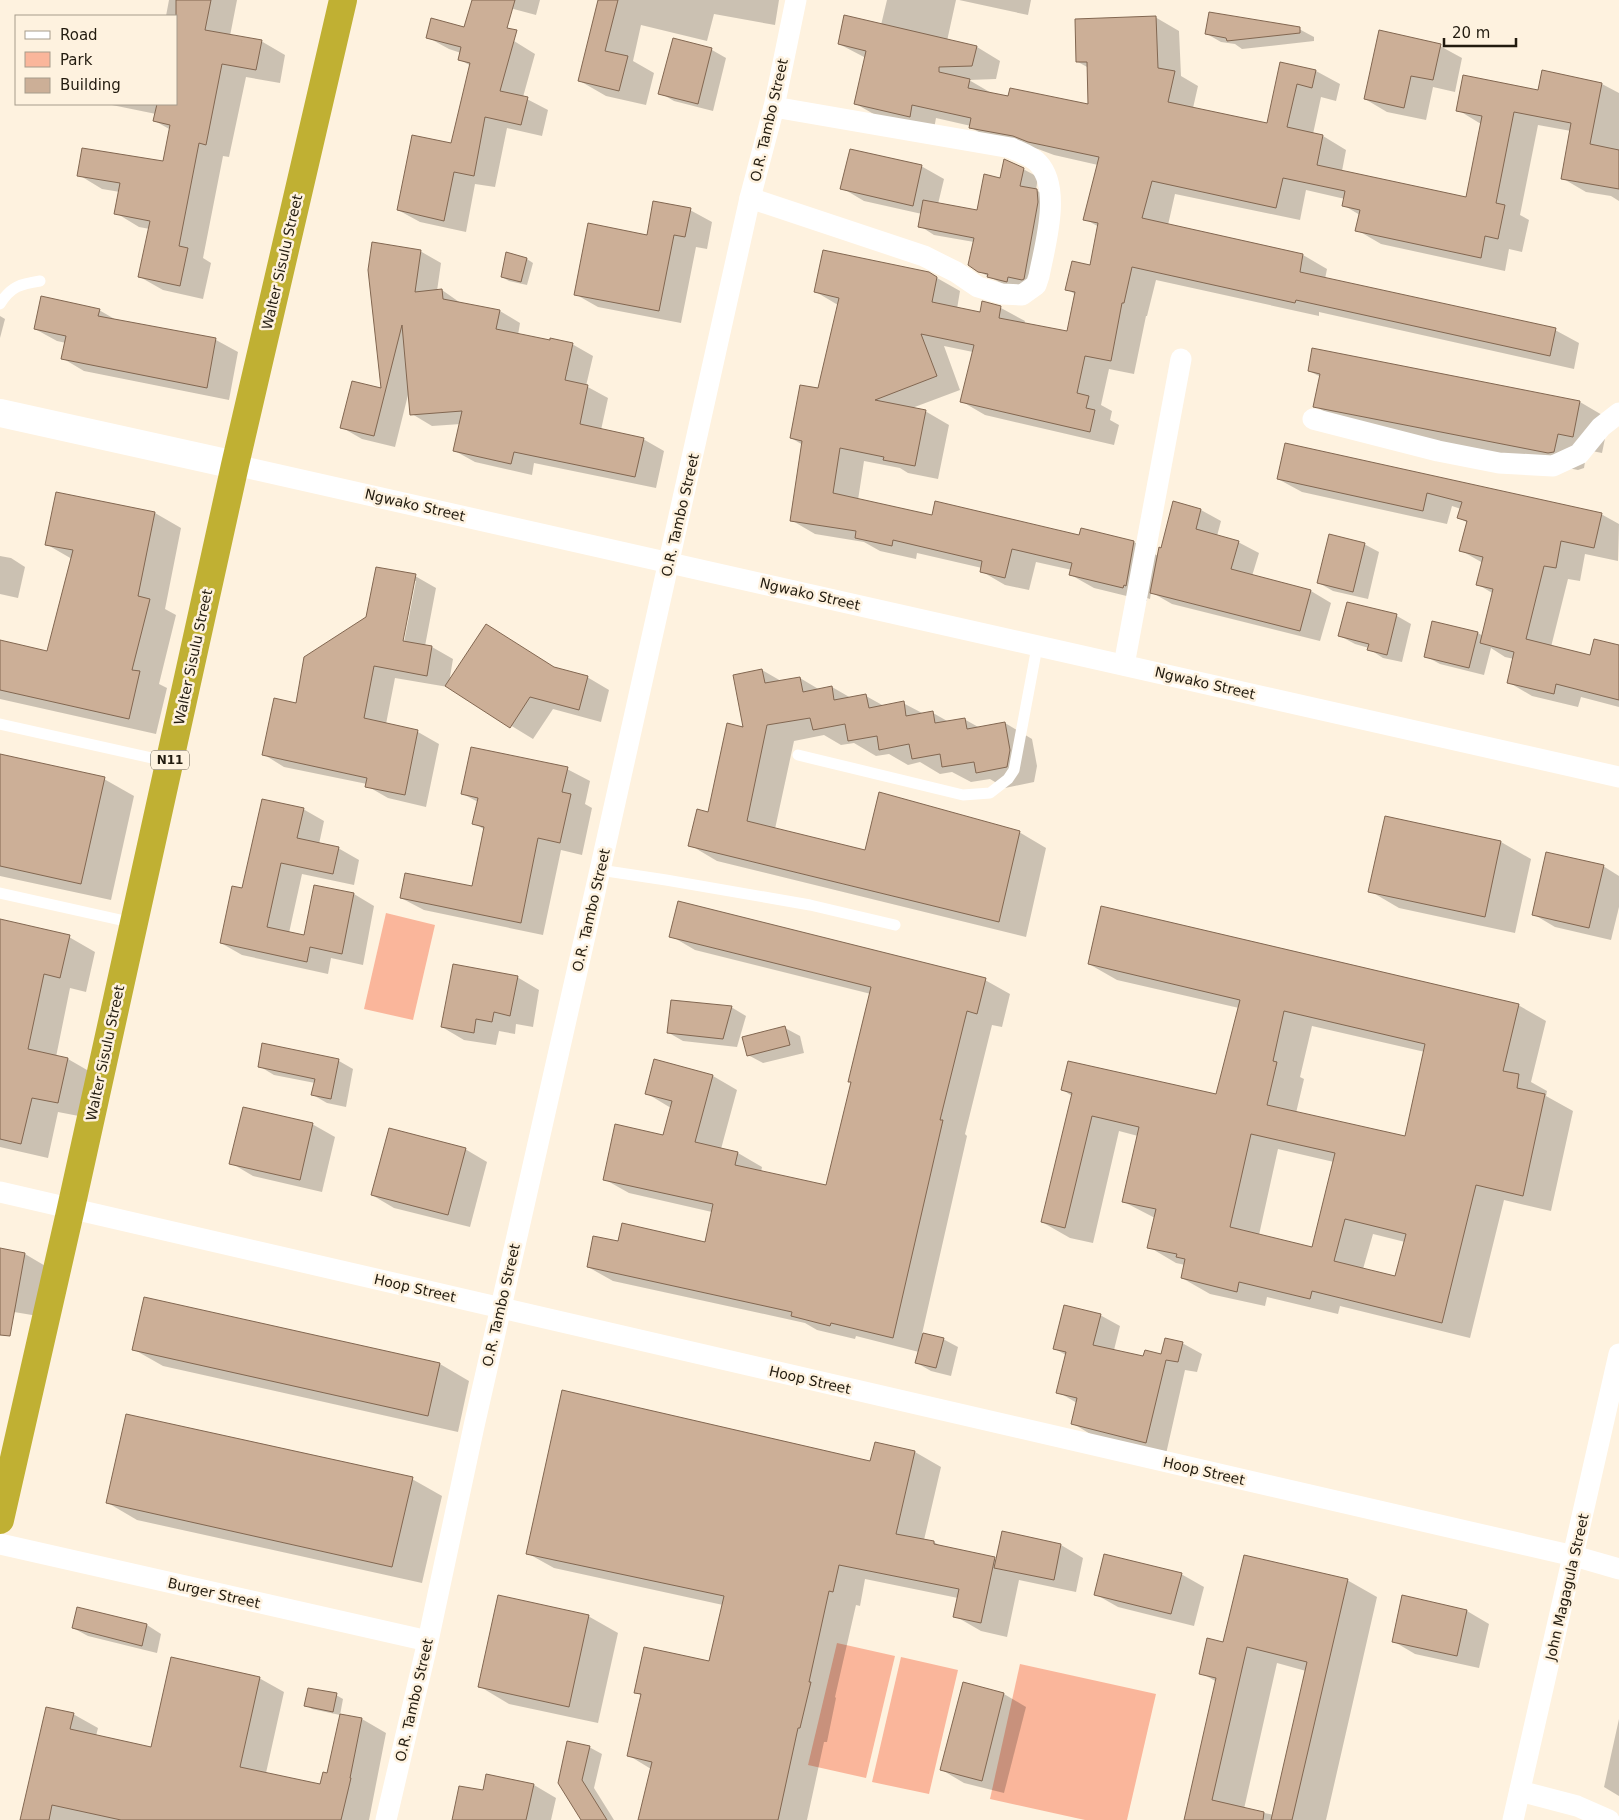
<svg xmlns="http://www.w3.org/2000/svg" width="1619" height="1820" font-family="'DejaVu Sans',sans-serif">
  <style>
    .green { fill: #fab69b }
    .shadow { fill: #0003; fill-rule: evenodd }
    .building { fill: #ccaf97; stroke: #826751; fill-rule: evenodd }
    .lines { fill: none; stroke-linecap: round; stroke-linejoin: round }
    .service { stroke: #fff; stroke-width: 11 }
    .minor { stroke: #fff; stroke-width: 21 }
    .tertiary { stroke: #fff; stroke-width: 28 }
    .trunk { stroke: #c0b033; stroke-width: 28 }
    .labels { text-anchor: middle; stroke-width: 5; stroke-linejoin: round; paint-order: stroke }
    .shield { fill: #fef2df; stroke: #645c4d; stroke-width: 1 }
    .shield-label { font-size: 12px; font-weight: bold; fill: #221b0f }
    .street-label { font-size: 14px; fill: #221b0f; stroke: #fef2df }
  </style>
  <rect width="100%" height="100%" fill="#fef2df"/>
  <g class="green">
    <polygon points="386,913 435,925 413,1020 364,1009"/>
    <polygon points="837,1643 895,1656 866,1778 808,1765"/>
    <polygon points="901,1657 958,1670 929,1794 872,1782"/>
    <polygon points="1020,1664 1156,1694 1127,1820 1085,1820 990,1799"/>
  </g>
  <g class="shadow">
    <polygon points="169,0 237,0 230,36 261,41 285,55 280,83 246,77 229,157 223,156 203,258 211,263 203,299 163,290 140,277 150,229 139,227 116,213 120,192 102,189 79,175 164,163 171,130 155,121 156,114 107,104 176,104 176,16 166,16"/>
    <polygon points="480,0 540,0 536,15"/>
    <polygon points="600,0 779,0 775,25 714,14 707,41 641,25 633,61 654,73 646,105 606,96 580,81"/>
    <polygon points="887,0 956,0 947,41 977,47 1000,61 996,79 969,80 993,94 1090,106 1089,68 1078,62 1155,17 1179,31 1181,76 1198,86 1193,108 1268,124 1281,63 1316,71 1340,84 1336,101 1321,97 1313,134 1323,136 1346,150 1342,171 1467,198 1481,124 1458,110 1539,91 1543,72 1602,84 1619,93 1619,201 1611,196 1586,192 1562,178 1571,131 1538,125 1520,215 1529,220 1522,252 1509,249 1505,271 1381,244 1357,230 1360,215 1343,205 1345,199 1306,190 1300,220 1175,194 1168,225 1303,255 1327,269 1325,279 1555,330 1579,343 1574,369 1319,312 1319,316 1156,280 1147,316 1146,316 1134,374 1109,369 1101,405 1112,411 1110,420 1119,425 1114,445 985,415 961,401 973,352 944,346 960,390 912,408 925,411 949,425 938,479 908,473 900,468 864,461 858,500 933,516 1080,536 1082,529 1134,542 1158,556 1162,549 1201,510 1221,521 1217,536 1238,542 1259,553 1252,576 1311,591 1331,603 1320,641 1172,604 1151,592 1150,599 1147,598 1147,601 1094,588 1071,575 1072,570 1036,562 1029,590 1005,585 981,571 982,568 917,553 916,559 880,551 864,542 815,534 791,520 803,445 791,438 819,390 838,305 816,292 937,278 960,291 957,309 981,314 983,303 1001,308 1025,321 1024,324 1068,332 1076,295 1067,289 1091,266 1099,227 1085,219 1098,165 1054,155 1038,149 994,141 970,127 971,126 936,118 934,129 879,117 856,104 866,58 839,44 881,25"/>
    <polygon points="959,0 1031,0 1028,15"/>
    <polygon points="1299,29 1314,37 1314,41 1242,49 1235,44 1221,42 1207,34"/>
    <polygon points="427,37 514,41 535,54 523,97 548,110 542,136 507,128 495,187 475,184 466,232 420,222 398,210 452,144 471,66 459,59 461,53 449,49"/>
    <polygon points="673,40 712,50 726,58 713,111 674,101 660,93"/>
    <polygon points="1440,46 1462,58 1455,92 1433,87 1426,120 1387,112 1365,99"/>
    <polygon points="921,166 944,179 938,204 978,212 1001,179 1023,169 1038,177 1036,190 1051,199 1037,288 1003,284 978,271 974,242 934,235 920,226 922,214 864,201 842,188"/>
    <polygon points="690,210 712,222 707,249 696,247 681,323 598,307 575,294 648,236"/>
    <polygon points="420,251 441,263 437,291 442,290 462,304 500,311 520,323 518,335 572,344 593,356 586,386 608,398 601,430 643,439 664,451 656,488 534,463 532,475 475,462 455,451 461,424 432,426 412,414 409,391 395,447 362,439 341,427 382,390"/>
    <polygon points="527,259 533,263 527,285 509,281 502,277"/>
    <polygon points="99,310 118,321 216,340 238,352 229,400 84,371 62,358 66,343 57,341 35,329"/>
    <polygon points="0,316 5,319 0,338"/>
    <polygon points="1309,371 1580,402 1609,419 1602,453 1587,450 1584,468 1578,470 1344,423 1315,406 1321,377"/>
    <polygon points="1286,445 1601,514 1619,524 1618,561 1585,554 1580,581 1568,579 1551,647 1591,656 1619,646 1619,707 1581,697 1578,707 1532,696 1508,682 1514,659 1505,657 1491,648 1484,675 1440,664 1425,656 1433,623 1478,633 1483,636 1494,594 1477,584 1483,563 1460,550 1468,523 1459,518 1461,509 1452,506 1447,524 1302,492 1278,479"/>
    <polygon points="155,513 181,528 165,609 176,615 159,684 167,688 156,734 0,699 0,641 48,652 72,559 46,544"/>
    <polygon points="1364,544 1379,552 1368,599 1333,591 1319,583"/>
    <polygon points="0,556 11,558 25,567 18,598 0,594"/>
    <path d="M415 576 436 588 425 646 432 647 453 659 449 683 486 625 557 669 587 677 609 690 601 722 553 709 533 739 448 687 395 678 386 724 418 732 439 744 426 807 388 798 367 786V784L284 767 263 754 297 705 367 617ZM413 581H416L403 647 400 646Z"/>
    <polygon points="1397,616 1411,624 1402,662 1383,658 1369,649 1369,648 1355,644 1340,636"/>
    <polygon points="762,670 781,681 800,678 820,690 832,687 851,698 866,696 884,706 903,703 924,714 933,713 949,722 964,719 980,728 1005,723 1032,739 1037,766 1034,782 1005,788 990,779 971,782 952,772 940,774 920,762 908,765 889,754 876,756 854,743 841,745 824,735 794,741 775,829 866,852 1019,832 1046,848 1026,937 717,861 690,845 709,813 744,728"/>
    <polygon points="0,755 104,779 134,796 111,900 0,876"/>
    <polygon points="567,769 590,781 585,804 592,808 582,855 561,850 543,935 424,910 401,898 473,888 485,830 474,823 478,802 463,794"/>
    <polygon points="303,809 324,821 319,844 338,848 359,860 354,885 302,874 289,933 305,937 354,894 374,906 363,965 331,958 328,974 242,955 221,943 243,890"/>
    <polygon points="1386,818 1501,842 1531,859 1515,933 1399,908 1370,891"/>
    <polygon points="1603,866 1619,876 1619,907 1611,940 1555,927 1533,914"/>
    <polygon points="0,921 69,937 95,952 86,992 70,988 56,1057 68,1059 94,1074 84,1117 58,1112 48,1158 0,1147"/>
    <polygon points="671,936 985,980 1010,994 1002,1027 992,1025 965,1134 967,1136 922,1334 943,1339 958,1347 951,1376 931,1371 917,1363 919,1352 856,1336 855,1339 817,1330 805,1323 613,1281 588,1267 619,1242 706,1243 712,1212 629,1193 604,1179 664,1137 671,1108 646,1093 713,1076 737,1090 721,1149 738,1153 762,1167 761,1172 827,1187 852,1083 871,994 695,950"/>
    <path d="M1089 964 1518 1005 1546 1021 1531 1082 1547 1091 1546 1096 1573 1111 1551 1211 1504 1200 1470 1338 1340 1306 1338 1314 1267 1297 1265 1306 1210 1294 1182 1278 1185 1265 1176 1263 1149 1247 1155 1218 1124 1202 1138 1136 1119 1131 1093 1243 1070 1238 1042 1222 1072 1096 1063 1090 1217 1096 1239 1008 1117 980ZM1312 1026 1425 1052 1406 1137 1296 1113 1304 1079 1300 1077ZM1278 1149 1334 1162 1313 1248 1259 1235ZM1373 1234 1405 1242 1396 1277 1363 1269Z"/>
    <polygon points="517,977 539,990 533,1027 516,1024 515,1034 499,1031 496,1045 464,1040 442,1027"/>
    <polygon points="731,1007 746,1016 737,1047 683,1041 669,1033"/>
    <polygon points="785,1028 800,1036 804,1053 763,1063 748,1055"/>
    <polygon points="263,1045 339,1061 353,1069 346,1107 327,1103 313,1095 315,1083 274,1075 259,1066"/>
    <polygon points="312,1124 335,1137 322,1192 253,1176 231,1163"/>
    <polygon points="465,1149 487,1162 470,1227 394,1208 372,1195"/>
    <polygon points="0,1249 25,1254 47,1267 38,1316 8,1311 0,1328"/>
    <polygon points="1100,1315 1120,1326 1114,1350 1144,1357 1162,1355 1182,1343 1202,1354 1197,1372 1185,1370 1166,1454 1092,1435 1072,1423 1077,1403 1058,1392 1066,1355 1055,1349"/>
    <polygon points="133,1349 440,1364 469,1381 458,1432 163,1366"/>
    <polygon points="915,1452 941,1467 924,1540 934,1542 942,1547 997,1560 1061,1545 1083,1558 1076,1592 1019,1580 1007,1637 981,1631 955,1616 958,1598 865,1579 860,1606 856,1605 835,1697 836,1698 827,1742 824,1742 807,1820 639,1820 651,1769 628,1755 642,1696 636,1692 710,1662 723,1605 554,1568 527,1553"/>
    <polygon points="412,1479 442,1496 422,1583 137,1520 108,1503"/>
    <polygon points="1181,1574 1204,1587 1194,1626 1118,1607 1095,1594"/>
    <path d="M1347 1580 1377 1597 1326 1820H1189L1217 1682 1201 1673 1224 1644ZM1277 1663 1306 1671 1274 1815 1244 1809Z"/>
    <polygon points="1403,1597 1467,1611 1489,1624 1479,1668 1415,1654 1393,1641"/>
    <polygon points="588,1616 618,1633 598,1723 509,1704 479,1686"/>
    <polygon points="147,1625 161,1634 157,1653 88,1636 73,1628"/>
    <polygon points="259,1678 284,1692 266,1773 321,1785 362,1719 386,1733 369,1820 21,1820 73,1714 98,1728 96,1736 152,1749"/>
    <polygon points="1004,1694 1026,1707 1004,1793 964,1783 942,1770"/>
    <polygon points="336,1695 343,1699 340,1715 312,1709 306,1705"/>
    <polygon points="1619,1719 1619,1796 1604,1787"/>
    <polygon points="589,1747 602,1754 594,1788 614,1820 582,1820 559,1783"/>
    <polygon points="487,1776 534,1785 556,1798 551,1820 453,1820 484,1792"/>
  </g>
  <g class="building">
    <polygon points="176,0 211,0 205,30 262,40 256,70 222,64 206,145 199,143 179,246 188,248 180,286 138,277 150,221 114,214 120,183 77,176 82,148 163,161 170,125 153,121 157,104 176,104"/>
    <polygon points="472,0 515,0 507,28 517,30 500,91 528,97 521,125 485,117 474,176 454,172 444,221 397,210 412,135 451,143 470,63 458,60 461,47 426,38 431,18 464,27"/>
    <polygon points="598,0 618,0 605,51 628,56 619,91 578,81"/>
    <polygon points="1209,12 1300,27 1300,33 1227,41 1226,38 1205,34"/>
    <polygon points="844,15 977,46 972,66 939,67 939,72 970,79 968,88 1008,96 1010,88 1088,104 1087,62 1076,62 1075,19 1156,16 1158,68 1175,71 1168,102 1267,123 1280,62 1316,70 1312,88 1297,84 1287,127 1323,135 1317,165 1466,197 1482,116 1456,111 1463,75 1538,90 1542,70 1602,83 1590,144 1619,150 1619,189 1561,179 1571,123 1514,112 1496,203 1505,205 1498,239 1485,236 1481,258 1355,231 1360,210 1342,206 1345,191 1283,178 1276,208 1152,181 1142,218 1303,254 1300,272 1556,328 1550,356 1296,300 1295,303 1132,267 1124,303 1122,303 1111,361 1085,356 1077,393 1089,396 1086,408 1095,410 1090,432 960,402 974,345 921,334 937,376 875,400 926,410 915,466 883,460 884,457 840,448 833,493 932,515 935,501 1079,535 1081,528 1134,541 1126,586 1124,585 1123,588 1069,575 1072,563 1012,549 1005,578 980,572 982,561 893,540 892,546 855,538 856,531 790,521 802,441 790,438 800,385 818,388 839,298 814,292 823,250 929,272 937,277 932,302 980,312 982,301 1001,306 999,318 1067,331 1075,292 1065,290 1072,261 1090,265 1098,223 1083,220 1099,157 1028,142 1013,136 969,128 971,118 912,105 910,117 854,104 866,51 838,44"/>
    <polygon points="1379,30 1441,44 1433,80 1411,76 1404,108 1364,99"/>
    <polygon points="673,38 712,48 698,104 658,94"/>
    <polygon points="850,149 922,165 913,206 840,189"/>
    <polygon points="1004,159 1024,168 1020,186 1037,189 1038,202 1024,279 1022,280 1008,277 1007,282 987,277 988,274 978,272 968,265 974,238 918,227 923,200 977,210 984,174 1000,178"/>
    <polygon points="653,201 691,208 685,237 674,235 659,311 574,295 588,223 647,235"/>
    <polygon points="372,242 421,250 415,292 442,289 443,299 500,310 496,329 550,340 550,338 573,343 565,380 588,385 580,424 644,438 635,477 514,452 511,464 453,451 462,411 410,415 402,325 374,436 340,428 352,381 381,388 368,270"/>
    <polygon points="506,252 527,258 521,282 501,277"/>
    <polygon points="41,296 100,309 98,316 216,338 207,388 61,359 66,336 34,329"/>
    <polygon points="1312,348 1580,401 1573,437 1558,434 1554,452 1548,453 1313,407 1320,374 1308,371"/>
    <polygon points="1285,443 1602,513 1594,548 1561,541 1556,568 1544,566 1526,639 1590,655 1594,639 1619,645 1619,700 1556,684 1554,694 1507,683 1514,652 1480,643 1493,589 1476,585 1483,557 1459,551 1467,521 1457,518 1462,502 1427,493 1423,511 1277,479"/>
    <polygon points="56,492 155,512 138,596 150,599 132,670 140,671 129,719 0,690 0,640 47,651 73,550 45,545"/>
    <polygon points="1173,501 1201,509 1196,529 1239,541 1231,569 1311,590 1300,631 1150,593 1159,547 1161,548"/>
    <polygon points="1329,534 1365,543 1353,592 1317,583"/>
    <polygon points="376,567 416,574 403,641 432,646 427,676 374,666 364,718 418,730 405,795 365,787 367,778 262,755 274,698 296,703 304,657 366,617"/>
    <polygon points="1347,602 1397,614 1387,655 1367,650 1369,644 1338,636"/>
    <polygon points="1432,621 1478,632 1469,668 1424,657"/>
    <polygon points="486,624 554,667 588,676 579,710 530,697 510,728 445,686"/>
    <polygon points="762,669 765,683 800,677 803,692 832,686 834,700 866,694 869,708 904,701 906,716 933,711 935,723 965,718 967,729 1005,722 1010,750 1007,767 976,773 974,762 942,767 940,754 912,759 909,744 879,750 877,736 848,741 845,724 813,730 810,718 767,725 747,821 865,850 879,792 1020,831 999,922 688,846 697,809 708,812 727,723 743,727 733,675"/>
    <polygon points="471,747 568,767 562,792 571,794 560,843 538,838 521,923 400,898 405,873 472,886 484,827 472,824 478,798 461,794"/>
    <polygon points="0,754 105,777 81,884 0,866"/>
    <polygon points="262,799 304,808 297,838 339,847 333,874 281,863 267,927 304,935 314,885 354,893 342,954 310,947 307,962 220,943 232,886 242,888"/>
    <polygon points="1385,816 1501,841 1485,917 1368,892"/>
    <polygon points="1546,852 1604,865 1589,928 1532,915"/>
    <polygon points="678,901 986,978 977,1014 967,1011 940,1120 943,1120 893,1338 831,1323 830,1326 791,1316 792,1312 587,1267 593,1236 618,1241 622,1223 705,1242 713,1204 603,1180 615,1124 663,1135 672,1101 645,1094 654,1059 713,1075 695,1142 738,1152 735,1165 826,1185 851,1082 848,1082 871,987 669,937"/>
    <path d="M1101 906 1519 1004 1503 1071 1519 1074 1517 1088 1545 1094 1523 1196 1476 1185 1442 1323 1312 1291 1310 1299 1239 1282 1237 1292 1181 1278 1185 1259 1176 1257 1177 1254 1147 1248 1156 1209 1122 1202 1139 1127 1092 1116 1065 1228 1041 1222 1072 1093 1061 1090 1068 1061 1216 1094 1240 1000 1088 964ZM1284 1011 1425 1044 1405 1136 1267 1105 1277 1062 1273 1061ZM1251 1134 1335 1153 1312 1247 1230 1227ZM1345 1219 1406 1234 1395 1276 1334 1261Z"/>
    <polygon points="0,919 70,935 60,978 44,974 28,1049 68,1058 58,1103 32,1098 21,1144 0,1139"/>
    <polygon points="453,964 518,976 510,1016 494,1012 492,1022 476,1019 474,1033 441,1027"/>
    <polygon points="671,1000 732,1006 723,1039 667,1033"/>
    <polygon points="785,1026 790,1045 747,1056 742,1037"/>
    <polygon points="262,1043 339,1059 331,1099 311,1095 315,1079 258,1067"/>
    <polygon points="243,1107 313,1123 300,1180 229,1164"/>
    <polygon points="389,1128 466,1148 448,1215 371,1195"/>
    <polygon points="0,1248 25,1253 10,1336 0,1335"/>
    <polygon points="144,1297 440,1363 428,1416 132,1350"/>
    <polygon points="1064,1305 1101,1314 1093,1345 1143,1356 1145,1350 1161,1354 1165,1338 1183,1342 1178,1362 1166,1360 1146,1443 1071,1424 1077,1398 1056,1393 1066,1352 1053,1349"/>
    <polygon points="923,1333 944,1338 936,1368 915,1363"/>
    <polygon points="562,1390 870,1461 875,1442 915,1451 896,1534 934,1541 934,1544 995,1557 981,1623 953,1617 959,1589 839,1565 833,1592 829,1591 809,1682 811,1682 800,1728 798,1728 778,1820 638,1820 652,1762 627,1756 641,1694 634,1693 644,1647 709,1661 724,1596 526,1554"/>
    <polygon points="126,1414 413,1477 392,1567 106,1503"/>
    <polygon points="1002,1531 1061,1544 1054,1580 994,1568"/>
    <polygon points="1104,1554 1182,1573 1171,1614 1094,1595"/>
    <polygon points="1244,1555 1348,1579 1292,1820 1271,1820 1307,1662 1247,1647 1212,1800 1264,1812 1263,1820 1184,1820 1216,1678 1199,1674 1207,1638 1223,1642"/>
    <polygon points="498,1595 589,1615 569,1707 478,1687"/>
    <polygon points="1402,1595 1467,1610 1457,1656 1392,1642"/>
    <polygon points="77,1607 147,1624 142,1646 72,1628"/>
    <polygon points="171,1657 260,1677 240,1767 320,1784 323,1772 327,1773 340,1714 362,1718 350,1778 351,1778 341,1820 121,1820 52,1805 49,1820 20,1820 46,1707 74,1713 70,1729 151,1747"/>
    <polygon points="963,1682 1004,1693 982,1781 940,1770"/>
    <polygon points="308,1688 337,1693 333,1712 304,1706"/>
    <polygon points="567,1741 590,1746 582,1780 607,1820 581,1820 558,1783"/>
    <polygon points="486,1774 534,1784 526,1820 452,1820 459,1786 483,1790"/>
  </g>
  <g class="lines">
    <g class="service">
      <path d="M0 304C11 286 21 284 40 281"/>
      <polyline points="0,724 170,762"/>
      <polyline points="798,755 963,795 990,793 1008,779 1014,770 1037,647"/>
      <polyline points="600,870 666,880 810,905 895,925"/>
      <polyline points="0,893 134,923"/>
    </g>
    <g class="minor">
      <path d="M750 198 924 256 956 272 978 287 1002 294 1022 295 1036 285 1039 276C1045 245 1062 188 1038 163 1032 156 1019 152 1011 148L774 107"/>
      <polyline points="1313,419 1438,451 1499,463 1553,466 1579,454 1601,427 1619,413"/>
      <polyline points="235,465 1619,777"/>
      <polyline points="1124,665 1181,359"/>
      <polyline points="0,1192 1574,1556 1619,1569"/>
      <polyline points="0,1544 428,1641"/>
      <polyline points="1520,1791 1577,1806 1609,1820"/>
      <polyline points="386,1820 428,1641 474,1426 600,870 750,198 774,107 796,0"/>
      <polyline points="1513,1820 1619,1354"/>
    </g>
    <polyline class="tertiary" points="0,413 235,465"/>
    <polyline class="trunk" points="0,1520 71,1208 235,465 343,0"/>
  </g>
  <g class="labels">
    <rect class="shield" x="151" y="750.5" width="38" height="19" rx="4"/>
    <g class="shield-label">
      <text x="170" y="764">N11</text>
    </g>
    <g class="street-label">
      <text transform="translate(769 120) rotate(-77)" y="5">O.R. Tambo Street</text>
      <text transform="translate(282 262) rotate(-77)" y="5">Walter Sisulu Street</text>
      <text transform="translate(415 505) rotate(13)" y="5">Ngwako Street</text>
      <text transform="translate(680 515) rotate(-77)" y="5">O.R. Tambo Street</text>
      <text transform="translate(810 594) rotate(13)" y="5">Ngwako Street</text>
      <text transform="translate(193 657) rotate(-78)" y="5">Walter Sisulu Street</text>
      <text transform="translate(1205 683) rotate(13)" y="5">Ngwako Street</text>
      <text transform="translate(591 910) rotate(-77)" y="5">O.R. Tambo Street</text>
      <text transform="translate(105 1053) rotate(-78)" y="5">Walter Sisulu Street</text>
      <text transform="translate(415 1288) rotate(13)" y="5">Hoop Street</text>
      <text transform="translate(501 1305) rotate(-77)" y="5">O.R. Tambo Street</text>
      <text transform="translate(810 1380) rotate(13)" y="5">Hoop Street</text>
      <text transform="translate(1204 1471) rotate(13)" y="5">Hoop Street</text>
      <text transform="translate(1567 1587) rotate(-77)" y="5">John Magagula Street</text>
      <text transform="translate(214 1593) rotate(13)" y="5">Burger Street</text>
      <text transform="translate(414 1700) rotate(-77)" y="5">O.R. Tambo Street</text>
    </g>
  </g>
  <rect x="15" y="15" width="162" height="90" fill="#fef2df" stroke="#a69c8c"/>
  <rect x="25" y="31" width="25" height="8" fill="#ffffff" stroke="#a69c8c"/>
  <text x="60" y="40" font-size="15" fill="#221b0f">Road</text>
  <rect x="25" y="52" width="25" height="15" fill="#fab69b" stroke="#a69c8c"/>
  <text x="60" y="65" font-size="15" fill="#221b0f">Park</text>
  <rect x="25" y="78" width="25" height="15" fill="#ccaf97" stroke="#a69c8c"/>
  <text x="60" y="90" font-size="15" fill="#221b0f">Building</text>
  <path d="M1444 38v8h72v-8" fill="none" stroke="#221b0f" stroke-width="2.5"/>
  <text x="1452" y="38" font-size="15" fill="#221b0f" stroke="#fef2df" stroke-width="4" paint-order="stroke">20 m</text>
</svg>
